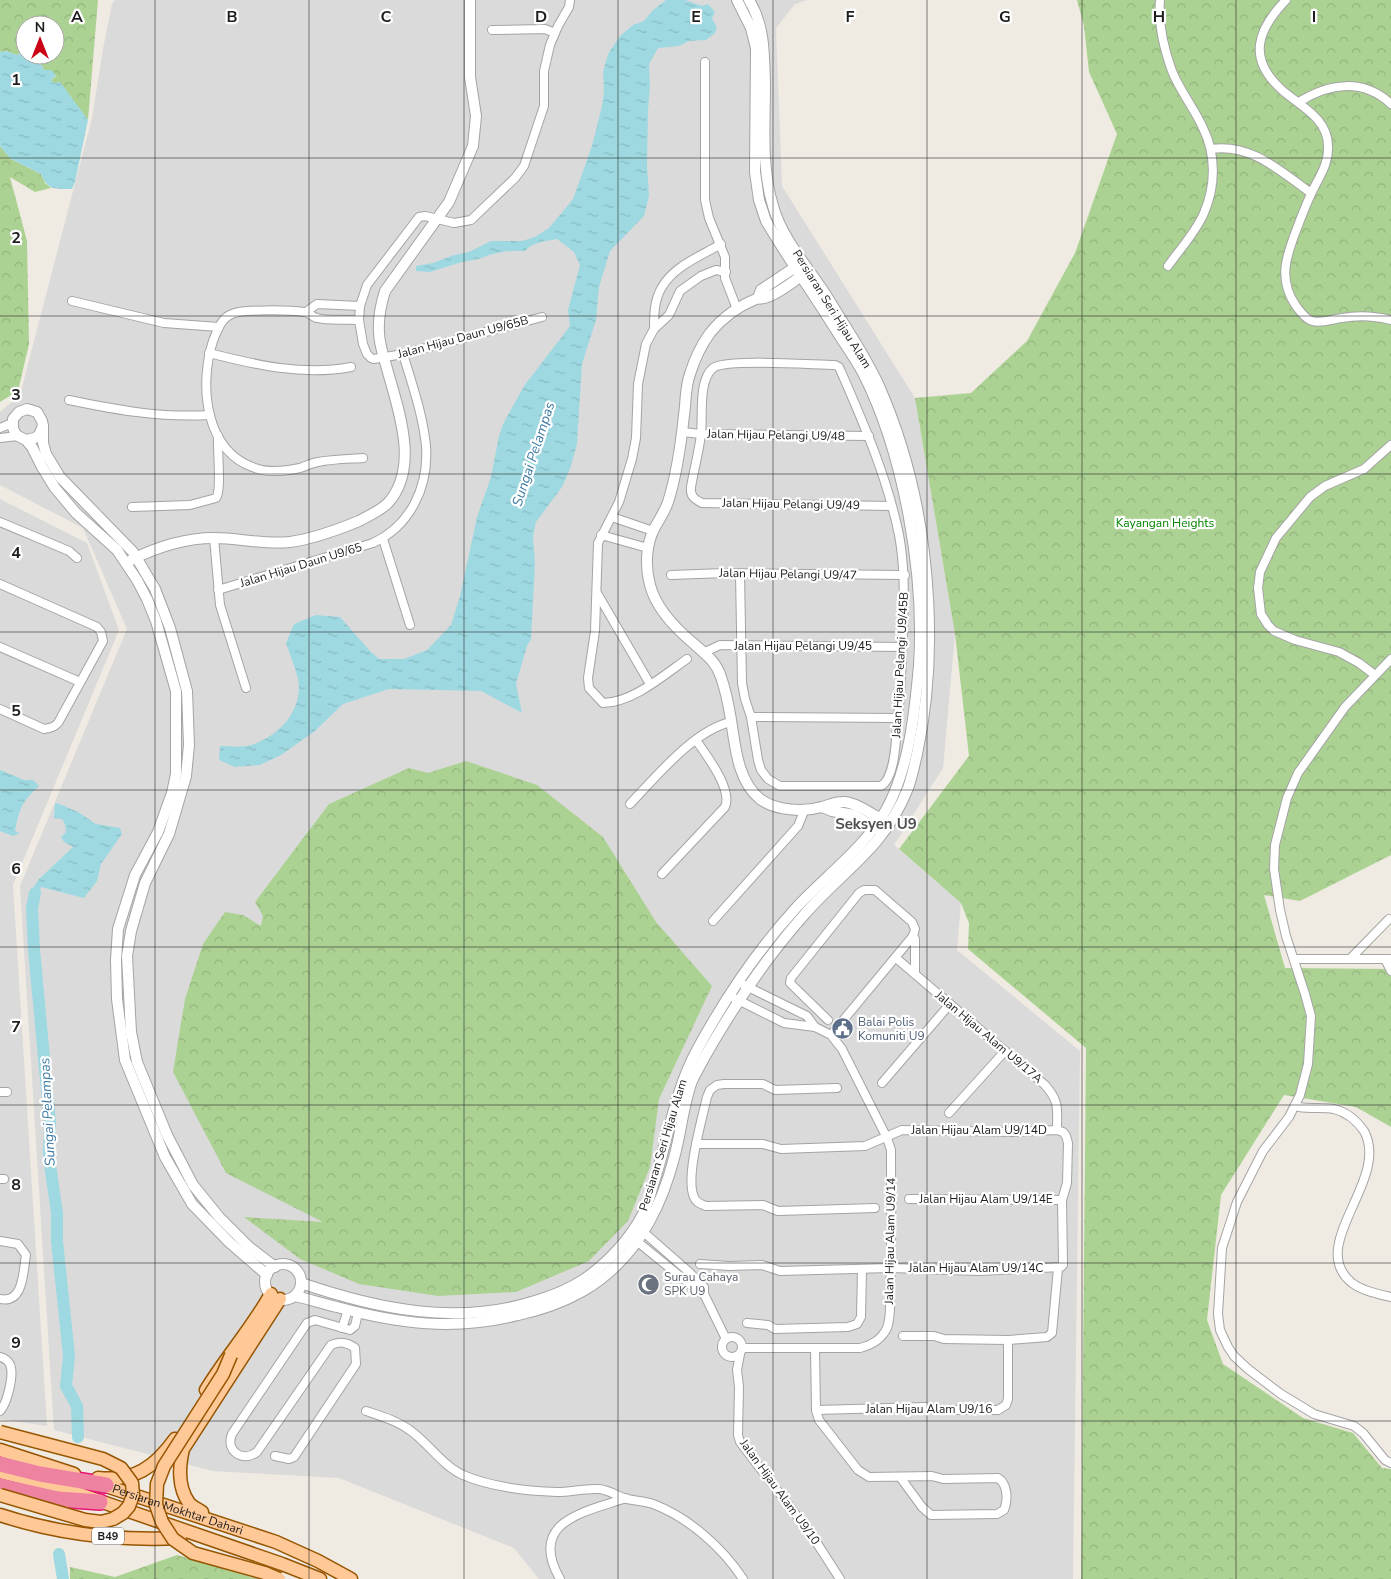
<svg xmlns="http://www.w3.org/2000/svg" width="1391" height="1579" font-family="'Nunito Sans',sans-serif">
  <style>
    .residential { fill: #dbdada }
    .forest { fill: url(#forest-crowns) }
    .water { fill: url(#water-ripples) }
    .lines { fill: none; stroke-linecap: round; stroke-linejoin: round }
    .river { stroke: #9ed9e1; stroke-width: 12 }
    .minor-casing { stroke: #a4a4a4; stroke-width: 10 }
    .tertiary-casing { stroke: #a4a4a4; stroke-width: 12 }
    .primary-casing { stroke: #965500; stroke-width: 15 }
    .motorway-casing { stroke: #e71572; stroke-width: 18 }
    .minor { stroke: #fff; stroke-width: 8 }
    .tertiary { stroke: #fff; stroke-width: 10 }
    .primary { stroke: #ffc897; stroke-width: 12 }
    .motorway { stroke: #ee83a1; stroke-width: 15 }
    .primary-bridge-casing { stroke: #965500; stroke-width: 15; stroke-linecap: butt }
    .primary-bridge { stroke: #ffc897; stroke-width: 12 }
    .grid { fill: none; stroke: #1d1d1d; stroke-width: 1; stroke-opacity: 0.55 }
    .labels { text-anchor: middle; stroke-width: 4.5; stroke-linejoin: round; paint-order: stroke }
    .shield { fill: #fff; stroke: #616161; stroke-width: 1 }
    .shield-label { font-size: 11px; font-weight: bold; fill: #1d1d1d }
    .street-label { font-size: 12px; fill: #1d1d1d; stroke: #fff }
    .park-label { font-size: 12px; fill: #058402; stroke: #fff }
    .service-label { font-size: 12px; fill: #4e5e75; stroke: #fff; text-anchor: start }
    .worship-label { font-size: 12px; fill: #5b616d; stroke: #fff; text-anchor: start }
    .water-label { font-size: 14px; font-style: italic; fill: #3d7ba5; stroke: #fff }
    .quarter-label { font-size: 15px; font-weight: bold; fill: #505050; stroke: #fff }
    .grid-label { font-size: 16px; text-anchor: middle; font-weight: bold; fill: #1d1d1d; stroke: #fff; stroke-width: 4.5; stroke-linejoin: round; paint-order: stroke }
  </style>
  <defs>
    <pattern id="forest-crowns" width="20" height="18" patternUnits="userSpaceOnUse" patternTransform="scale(1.25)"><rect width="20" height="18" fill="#acd293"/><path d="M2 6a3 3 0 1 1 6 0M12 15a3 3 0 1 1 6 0" fill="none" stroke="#94b47e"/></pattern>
    <pattern id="water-ripples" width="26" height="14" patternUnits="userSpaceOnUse" patternTransform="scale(1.25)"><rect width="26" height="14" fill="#9ed9e1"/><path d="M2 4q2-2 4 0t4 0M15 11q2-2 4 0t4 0" fill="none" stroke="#88bac1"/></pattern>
  </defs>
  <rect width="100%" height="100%" fill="#efeae2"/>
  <g class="residential">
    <polygon points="115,0 808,0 795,4 776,28 782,186 915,398 955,634 943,768 894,845 961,903 957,950 1080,1051 1073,1579 539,1579 514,1548 339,1478 213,1471 54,1430 20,886 127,629 83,528 0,485 0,412 20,395 92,118 103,49 112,4"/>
    <polygon points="0,499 87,543 119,630 13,885 47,1426 0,1419"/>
  </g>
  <g class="forest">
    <path d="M0 0H98L88 120 60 83H54L51 80 56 76 44 70 36 55H55V25H25C25 37 28 48 17 55L6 51 0 52Z"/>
    <polygon points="1077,0 1391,0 1391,855 1300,901 1264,895 1285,968 1391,969 1391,1127 1356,1107 1284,1095 1221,1195 1207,1320 1223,1364 1303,1418 1353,1433 1382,1468 1391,1469 1391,1579 1081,1579 1086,1048 968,949 969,923 961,903 899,849 969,756 955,634 915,398 971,393 1027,341 1075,253 1117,134 1089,72 1084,26"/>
    <polygon points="0,146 11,159 41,174 45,183 51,188 35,192 10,177 27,241 29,344 18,391 0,402"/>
    <polygon points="466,761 537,785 603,837 656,922 712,986 659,1099 650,1167 628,1221 589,1261 516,1292 438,1296 359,1284 300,1259 244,1217 323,1222 226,1173 173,1072 185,999 203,944 225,912 243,915 261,926 263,916 255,902 329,804 409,768 428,773"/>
    <polygon points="177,1555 258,1579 70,1579 70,1567 115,1577"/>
  </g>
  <g class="water">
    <path d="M666 0H685L702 6 708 4 715 12 712 19 717 27 715 33 706 40 689 41 679 46 658 48 649 64 650 85 648 111 647 165 649 196 644 216 610 251 599 287 596 320 582 364 577 444 570 469 562 487 536 522 533 536 535 564 531 639 527 646 516 684 522 713 481 691 389 689 343 704 315 731 281 755 260 765 235 767 219 760 220 746C229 746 242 748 251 745 278 737 304 710 298 679 295 667 290 655 286 643L294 624 316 615 340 617 371 652 379 659H404L427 650 451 625 460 596 477 517 491 477 499 436 503 424 524 386 570 326 568 310 580 265 574 252 557 239C546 241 533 242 525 251H507L489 255 479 259 462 262 430 272 416 271V266L433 263 454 255 469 252 491 241H522L535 237 549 228 573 199 592 146 602 106 604 91 603 72 608 54 620 36 633 25 644 21 652 11Z"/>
    <path d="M24 47 25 55H36L44 70H51L56 75 51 80 54 83 60 82 88 120 75 182 72 189C56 189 48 191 41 174L11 159 0 146V52L6 51 17 55 22 52Z"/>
    <path d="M0 770 24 780H33L39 786C21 803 20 807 15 831L20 833 13 836 0 831Z"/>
    <polygon points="57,803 78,812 96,824 120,828 122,834 101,864 97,881 84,898 41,887 34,908 29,908 33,888 39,879 73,847 64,842 61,837 66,832 65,824 62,819 54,818 55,804"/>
  </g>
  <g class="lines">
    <g class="river">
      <polyline points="35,893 32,908 34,949 50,1123 49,1158 57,1213 57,1241 69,1356 66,1386 77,1406 78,1437"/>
      <polyline points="59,1554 63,1579"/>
    </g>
    <defs>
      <g id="minor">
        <path d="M1160 0C1158 24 1164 49 1172 71 1180 91 1194 108 1203 128 1216 154 1216 185 1204 213 1196 232 1180 249 1168 266"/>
        <path d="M1286 0C1257 30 1247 59 1282 90 1300 106 1328 118 1328 146 1329 164 1319 177 1312 192 1307 202 1303 213 1299 223 1288 252 1276 277 1296 306 1300 311 1305 319 1312 321 1322 324 1332 319 1342 318 1358 315 1375 316 1391 320"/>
        <polyline points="492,30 545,29 555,33"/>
        <polyline points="705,62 705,200 709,218 725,257 725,278 737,309"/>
        <path d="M1299 102C1329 83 1363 78 1391 104"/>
        <path d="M1211 149C1251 143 1280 171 1311 193"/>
        <polyline points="72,301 164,323 219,327"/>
        <polyline points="306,312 317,304 360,306"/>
        <polyline points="542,317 403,354 374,359 371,358 367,354 363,344 359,320 360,306 367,285 419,217 425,216 454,223 471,220 515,178 524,166 544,106 544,71 550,45 558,26 569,7 570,0"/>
        <path d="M359 320C347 319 328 321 317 318 312 317 309 312 304 312 291 310 242 309 232 314 221 318 217 331 213 341 199 384 204 451 255 468 268 473 286 471 300 468 306 466 311 463 318 462 333 459 348 459 363 458"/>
        <path d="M654 329C654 315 654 300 662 287 674 266 701 256 721 244"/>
        <path d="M209 353C256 365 303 376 351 367"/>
        <path d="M69 400C117 410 161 418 210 415"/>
        <polyline points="0,428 12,423"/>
        <polyline points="682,432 701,434 869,436"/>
        <polyline points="0,438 18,436"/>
        <path d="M132 507 190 505 216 498C222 491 217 449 218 436"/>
        <polyline points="612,517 653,531"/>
        <polyline points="0,522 69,551 77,558"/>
        <polyline points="601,535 648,548"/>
        <polyline points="214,538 220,605 246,688"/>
        <polyline points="383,539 410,625"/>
        <path d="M740 574 742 683 745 699 751 717 758 760 761 770 768 779 780 786H881C895 778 896 740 897 725 901 694 902 662 903 630 904 598 905 567 899 535 887 476 863 422 839 367L835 365C815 365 726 358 713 368 698 380 703 417 701 434 699 452 694 469 691 487 690 496 694 499 702 503L892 506"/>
        <polyline points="671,575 725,573 905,575"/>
        <path d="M0 584 97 627 101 632 103 641 58 723C54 727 51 728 44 729L0 709"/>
        <path d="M218 590 373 543C410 526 429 487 426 446 423 415 412 384 403 354"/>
        <polyline points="597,593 650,684"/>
        <polyline points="0,647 80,682"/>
        <polyline points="705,652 720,645 902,647"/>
        <path d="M687 659C664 675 632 703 603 703L589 688 588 678 595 631 598 543 619 502 632 459 636 438 638 384 646 344 654 329 669 315 680 291 701 276 716 270 726 272"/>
        <polyline points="1391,659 1345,707 1298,773 1287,798 1275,845 1274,869 1280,910 1286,936 1305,994 1311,1016 1308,1064 1300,1095 1289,1117 1263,1151 1237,1202 1222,1248 1218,1314 1220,1330 1228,1347 1234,1356 1248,1369 1281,1394 1314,1414 1354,1426 1363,1433 1385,1460 1391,1463"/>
        <polyline points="1375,675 1359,663 1339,652 1295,640 1274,631 1268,625 1261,614 1258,588 1260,572 1276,538 1310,497 1325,486 1364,469 1391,445"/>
        <polyline points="751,717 898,718"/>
        <path d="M630 804C656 777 694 730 731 722"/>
        <path d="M662 874 725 807C733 789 706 755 696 740"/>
        <polyline points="713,921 798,826 805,809"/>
        <polyline points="913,936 915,939 915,974"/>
        <path d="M896 958 1045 1085C1060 1102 1057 1109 1057 1130"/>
        <polyline points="1294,959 1391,959"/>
        <polyline points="1350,959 1389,919"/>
        <polyline points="1385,959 1391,971"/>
        <polyline points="744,985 807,1016 815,1027"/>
        <path d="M734 998 784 1023 815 1027 831 1035 842 1049 887 1138 891 1150C891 1198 892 1246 890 1293 890 1304 891 1318 887 1328 881 1340 872 1345 860 1348H743"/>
        <polyline points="828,1020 790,983 791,978 859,893 864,890 875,890 912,922 915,929 913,936 831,1035"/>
        <polyline points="882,1083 950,1004"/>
        <path d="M837 1088 775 1090 763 1084H724L717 1085 710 1090 707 1097C702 1119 685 1178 694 1197 696 1203 701 1204 706 1206L763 1205 778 1211 875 1208"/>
        <polyline points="0,1092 7,1092"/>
        <path d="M1295 1105 1299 1107C1311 1109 1323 1107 1334 1109 1346 1112 1357 1121 1364 1131 1391 1180 1305 1245 1352 1283 1363 1291 1378 1294 1391 1297"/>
        <polyline points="949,1113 1005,1051"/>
        <polyline points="696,1144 763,1144 781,1149 865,1146 902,1130 1014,1132 1057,1130 1063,1132 1066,1136 1068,1143 1067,1183 1062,1200 1063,1265 1061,1267 979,1271 891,1268 780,1271 762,1265 729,1266 700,1264"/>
        <polyline points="0,1179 4,1179"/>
        <polyline points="909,1199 1062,1200"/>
        <polyline points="640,1229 689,1272 704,1287 704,1294 726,1339"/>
        <polyline points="633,1238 698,1291 704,1294"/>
        <path d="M0 1241 18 1244 26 1255C23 1271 24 1304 0 1299"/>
        <polyline points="747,1323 768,1325 775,1329 848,1327 857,1324 861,1317 862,1269"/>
        <polyline points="342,1328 348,1310"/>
        <polyline points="903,1336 934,1336 944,1339 1008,1340 1047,1337 1052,1333 1058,1268"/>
        <circle cx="732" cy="1347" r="10"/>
        <path d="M815 1348 816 1410 819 1420 858 1470 869 1477 932 1476 943 1479 998 1478C1008 1484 1008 1500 1004 1510L997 1514 931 1515 922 1507 900 1477"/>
        <polyline points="740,1354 737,1370 739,1387 738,1435 740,1442 813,1537 840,1579"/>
        <path d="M0 1357C5 1358 10 1362 11 1368 13 1378 7 1404 0 1411"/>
        <polyline points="816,1410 925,1407 938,1410 998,1410 1006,1405 1008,1399 1008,1340"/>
        <path d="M366 1411C381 1416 398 1421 411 1431 429 1444 443 1466 463 1475 491 1487 526 1491 557 1492 571 1492 585 1488 599 1489 609 1490 617 1496 627 1499 636 1501 645 1501 653 1504 688 1517 723 1548 743 1579"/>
        <path d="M275 1456 289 1459 294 1457 356 1364 355 1348C347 1342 340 1341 331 1345L257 1452C243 1463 225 1451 232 1434L307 1323 315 1320 350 1330 355 1326 358 1313"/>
        <path d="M560 1579C527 1521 585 1512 626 1498"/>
      </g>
      <g id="tertiary">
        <path d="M806 272C796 280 779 293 767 297 764 299 760 298 756 299 739 306 722 318 710 333 702 344 694 361 690 374 685 387 686 402 684 415 681 444 677 474 668 502 665 511 659 520 654 529 646 545 645 567 650 585 656 608 675 628 693 643 705 654 716 661 721 677 725 689 728 702 730 714 735 741 736 780 760 799 776 811 804 812 822 807 830 805 836 801 845 802 859 804 873 815 886 822"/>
        <polyline points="758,298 761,290 800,264"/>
        <polyline points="43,427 43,443 46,454 60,477 133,552 155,589 170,628 187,691 189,745 186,776 169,834 145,883 131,931 127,956 131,1032 137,1062 167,1135 193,1185 219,1217 249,1247 275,1267"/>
        <polyline points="26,440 35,438 39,435 43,426 42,421 37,412 27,409 19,412 13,419 13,428 15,433 18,436 26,440 32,447 42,467 55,488 76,513 117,550 137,580 147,599 156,621 176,691 176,774 172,793 158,832 135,875 118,929 116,960 117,999 125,1060 165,1157 192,1204 229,1242 267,1275"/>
        <path d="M131 560C157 547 185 538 214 538 239 538 265 545 290 542 313 539 337 530 359 521 368 516 380 511 388 503 421 466 397 407 386 365 383 355 379 343 379 332 378 318 381 304 385 291L449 202 473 146 476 116 470 77V0"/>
        <polyline points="822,807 832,811 854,815 881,831"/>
        <circle cx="283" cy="1282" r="18"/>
        <path d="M301 1283C377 1309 457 1326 535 1301 552 1296 568 1290 583 1280 607 1264 630 1239 643 1214 648 1205 650 1195 653 1185 668 1141 674 1092 697 1050 724 1000 757 951 795 909 825 876 863 850 886 810 909 769 915 711 919 665 925 574 904 454 863 373 856 360 847 347 839 335 815 296 789 260 766 221L759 200 755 172 756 48 751 28 737 0"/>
        <path d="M295 1296C309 1299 323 1304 337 1307 399 1324 455 1331 518 1315 541 1310 562 1303 583 1291 633 1262 660 1212 674 1158 681 1134 683 1105 692 1081 695 1074 700 1066 704 1058 733 1007 765 959 804 915 844 869 884 849 908 788 912 777 914 766 917 754 928 703 931 650 928 598 924 525 908 452 879 386 866 357 847 330 831 303 812 271 783 242 773 206 761 167 765 125 765 84 764 54 765 26 749 0"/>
      </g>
      <g id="primary">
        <path d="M206 1390C226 1357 252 1328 271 1294"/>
        <polyline points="0,1450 74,1474"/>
        <polyline points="0,1472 59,1487 282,1564 320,1579"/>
        <path d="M98 1478C134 1482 155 1467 175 1439"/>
        <path id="s1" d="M97 1483 276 1542 318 1561 351 1579"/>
        <path d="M202 1512C198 1509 192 1507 189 1503 178 1488 179 1466 183 1449L280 1299"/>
        <path d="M0 1515C58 1534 119 1541 180 1538"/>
      </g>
      <g id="motorway">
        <polyline points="0,1464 40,1474 106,1485"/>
        <polyline points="0,1486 58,1499 100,1502"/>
      </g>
    </defs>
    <use href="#minor" class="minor-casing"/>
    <use href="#tertiary" class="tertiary-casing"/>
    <use href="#primary" class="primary-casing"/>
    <use href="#motorway" class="motorway-casing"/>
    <use href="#minor" class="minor"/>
    <use href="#tertiary" class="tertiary"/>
    <use href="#primary" class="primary"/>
    <use href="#motorway" class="motorway"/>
    <defs>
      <g id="primary-bridge">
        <polyline points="231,1355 223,1374 164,1466 157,1484 156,1505 162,1522 173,1539 193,1553 265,1573 279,1579"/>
        <polyline points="0,1432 103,1459 121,1468 132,1483 133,1495 129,1506 123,1513 113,1519 101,1522 85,1520 0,1495"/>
      </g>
    </defs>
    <use href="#primary-bridge" class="primary-bridge-casing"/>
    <use href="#primary-bridge" class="primary-bridge"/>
  </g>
  <path class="grid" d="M155 0V1579M309 0V1579M464 0V1579M618 0V1579M773 0V1579M927 0V1579M1082 0V1579M1236 0V1579M0 158H1391M0 316H1391M0 474H1391M0 632H1391M0 790H1391M0 947H1391M0 1105H1391M0 1263H1391M0 1421H1391"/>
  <defs>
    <symbol id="civic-disc" viewBox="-11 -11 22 22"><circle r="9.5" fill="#5c6f8a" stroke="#fff"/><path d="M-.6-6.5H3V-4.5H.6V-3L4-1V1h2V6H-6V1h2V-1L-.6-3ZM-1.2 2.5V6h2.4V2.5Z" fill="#fff"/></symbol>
    <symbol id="mosque-disc" viewBox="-11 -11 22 22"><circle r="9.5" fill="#6b7280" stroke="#fff"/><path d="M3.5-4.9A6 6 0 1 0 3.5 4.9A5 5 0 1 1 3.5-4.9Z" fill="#fff"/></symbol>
  </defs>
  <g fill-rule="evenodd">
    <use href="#civic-disc" x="830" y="1016" width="25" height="25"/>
    <use href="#mosque-disc" x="636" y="1272" width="25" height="25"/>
  </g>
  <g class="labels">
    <rect class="shield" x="92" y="1527.5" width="32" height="17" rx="4"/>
    <g class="shield-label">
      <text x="108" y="1540">B49</text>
    </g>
    <g class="street-label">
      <text transform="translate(832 309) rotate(58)" y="4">Persiaran Seri Hijau Alam</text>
      <text transform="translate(463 337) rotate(-15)" y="4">Jalan Hijau Daun U9/65B</text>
      <text transform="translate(776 435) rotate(1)" y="4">Jalan Hijau Pelangi U9/48</text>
      <text transform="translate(791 504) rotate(1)" y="4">Jalan Hijau Pelangi U9/49</text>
      <text transform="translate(301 565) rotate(-17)" y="4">Jalan Hijau Daun U9/65</text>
      <text transform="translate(788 574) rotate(1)" y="4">Jalan Hijau Pelangi U9/47</text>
      <text x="803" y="650">Jalan Hijau Pelangi U9/45</text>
      <text transform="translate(900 665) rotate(-87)" y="4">Jalan Hijau Pelangi U9/45B</text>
      <text transform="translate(989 1037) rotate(40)" y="4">Jalan Hijau Alam U9/17A</text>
      <text x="979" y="1134">Jalan Hijau Alam U9/14D</text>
      <text transform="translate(663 1145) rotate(-73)" y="4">Persiaran Seri Hijau Alam</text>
      <text x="986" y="1203">Jalan Hijau Alam U9/14E</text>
      <text transform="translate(890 1241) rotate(-89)" y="4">Jalan Hijau Alam U9/14</text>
      <text x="976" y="1272">Jalan Hijau Alam U9/14C</text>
      <text x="929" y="1413">Jalan Hijau Alam U9/16</text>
      <text transform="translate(780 1492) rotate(54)" y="4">Jalan Hijau Alam U9/10</text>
      <text dy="4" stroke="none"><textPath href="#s1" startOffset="85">Persiaran Mokhtar Dahari</textPath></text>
    </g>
    <g class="park-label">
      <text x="1165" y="527">Kayangan Heights</text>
    </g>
    <g class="service-label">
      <text x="858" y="1026">Balai Polis<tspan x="858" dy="14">Komuniti U9</tspan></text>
    </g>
    <g class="worship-label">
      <text x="664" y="1281">Surau Cahaya<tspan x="664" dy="14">SPK U9</tspan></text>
    </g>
    <g class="water-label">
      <text transform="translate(533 454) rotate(-72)" y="5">Sungai Pelampas</text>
      <text transform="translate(47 1112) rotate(-93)" y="5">Sungai Pelampas</text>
    </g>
    <g class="quarter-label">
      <text x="876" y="829">Seksyen U9</text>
    </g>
  </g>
  <g class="grid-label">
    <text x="77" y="22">A</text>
    <text x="232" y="22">B</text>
    <text x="386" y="22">C</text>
    <text x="541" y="22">D</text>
    <text x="696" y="22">E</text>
    <text x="850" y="22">F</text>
    <text x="1005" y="22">G</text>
    <text x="1159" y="22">H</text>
    <text x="1314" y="22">I</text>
    <text x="16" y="85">1</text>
    <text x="16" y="243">2</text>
    <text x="16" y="400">3</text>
    <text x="16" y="558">4</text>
    <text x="16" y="716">5</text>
    <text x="16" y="874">6</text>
    <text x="16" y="1032">7</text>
    <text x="16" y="1190">8</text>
    <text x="16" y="1348">9</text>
  </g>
  <g transform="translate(40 40)"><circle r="24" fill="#ffffff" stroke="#a5a5a5"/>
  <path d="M0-4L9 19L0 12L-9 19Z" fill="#ca0015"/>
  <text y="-8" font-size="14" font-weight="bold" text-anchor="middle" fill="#1d1d1d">N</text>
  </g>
</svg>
